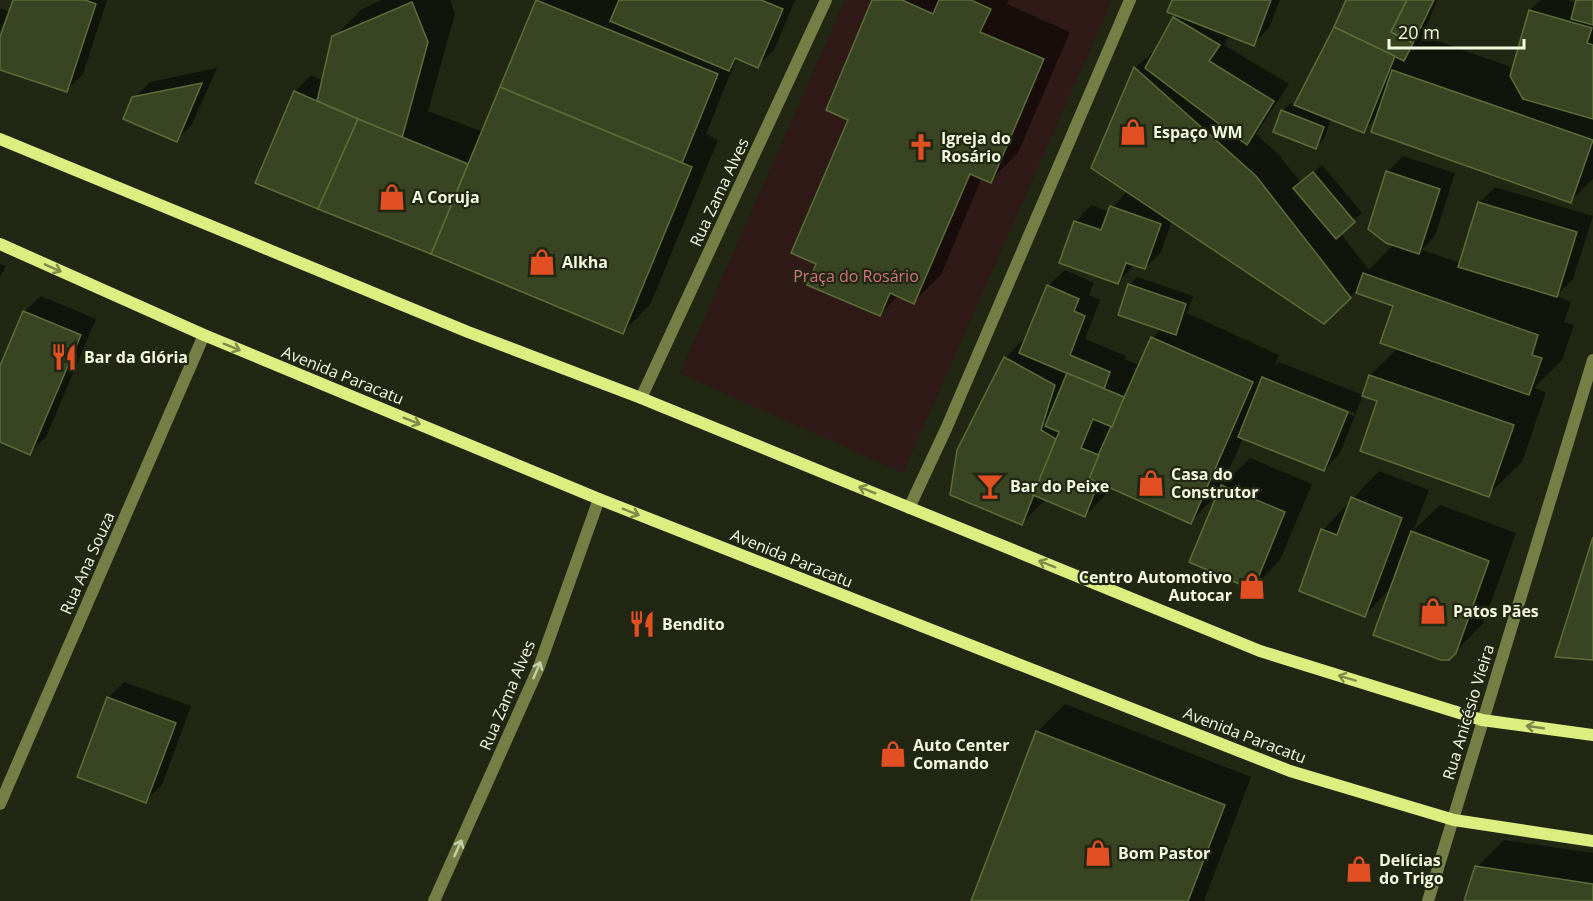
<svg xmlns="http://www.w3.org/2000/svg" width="1593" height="901" font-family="'Open Sans',sans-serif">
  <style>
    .green { fill: #301a17 }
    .shadow { fill: #0007; fill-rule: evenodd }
    .building { fill: #394522; stroke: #5c6e37; stroke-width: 1.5 }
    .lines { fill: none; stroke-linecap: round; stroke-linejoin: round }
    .street { stroke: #757f45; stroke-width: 12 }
    .secondary { stroke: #ddee81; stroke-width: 12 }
    .oneway { stroke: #7f8a4a }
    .oneway2 { stroke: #c7cfa8 }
    .labels { text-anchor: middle; stroke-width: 4.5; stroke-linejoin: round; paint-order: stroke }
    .poi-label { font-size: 16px; font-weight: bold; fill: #f3fade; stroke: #212713; text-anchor: start }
    .street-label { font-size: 16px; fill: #f3fade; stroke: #212713 }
    .park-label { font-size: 16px; fill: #d2727d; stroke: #212713 }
  </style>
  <rect width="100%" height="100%" fill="#212713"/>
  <polygon class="green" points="845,0 1112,0 903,473 680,373"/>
  <g class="shadow">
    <polygon points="14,0 107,0 83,74 67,90 0,68 0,42 9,15 7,14 0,31 0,8 10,12"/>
    <polygon points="382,0 450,0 455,14 428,111 483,132 538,0 795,0 774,50 757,66 739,58 735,62 706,134 718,140 650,305 623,332 257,182 295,92 311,75 323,81 334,37 362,9"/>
    <polygon points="874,0 1009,0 1007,4 1070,32 1018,153 990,181 982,177 941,275 913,302 899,295 880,314 818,264"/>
    <polygon points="1173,0 1280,0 1269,28 1253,44 1230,35 1224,45 1289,84 1256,134 1278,154 1301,183 1322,165 1362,213 1340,233 1369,270 1394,244 1387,172 1403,156 1455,173 1435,236 1422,250 1461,263 1479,203 1495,187 1593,216 1573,279 1556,296 1571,302 1564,322 1574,325 1562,360 1534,388 1546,392 1522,462 1488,495 1379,400 1370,375 1398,348 1395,305 1360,287 1324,322 1172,220 1161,252 1145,268 1135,264 1118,282 1075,222 1091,205 1109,212 1127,191 1093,168 1135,68 1159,46 1177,15"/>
    <polygon points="1347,0 1437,0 1420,43 1426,37 1514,68 1530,10 1541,0 1566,0 1577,3 1578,0 1593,0 1593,179 1571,201 1377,118 1363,131 1331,119 1324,139 1316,147 1282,111 1291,103 1295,105"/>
    <polygon points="217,68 192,124 176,141 134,98 150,82"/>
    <polygon points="0,264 6,266 0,277"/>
    <path d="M1065 270 1094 283 1089 295 1100 300 1085 339 1126 356 1124 359 1140 365 1153 338 1162 328 1129 285 1137 277 1193 296 1187 313 1279 355 1274 367 1279 362 1363 395 1340 453 1324 470 1243 438 1222 486 1250 458 1312 484 1280 560 1253 588 1219 493 1190 522 1113 487 1085 516 1046 499 1021 524 1005 358 1028 335 1048 286ZM1269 379 1355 413 1354 416 1269 382Z"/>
    <polygon points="41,296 96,319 46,437 30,453 0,441 0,370 24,312"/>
    <polygon points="1379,471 1429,490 1413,531 1440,505 1516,533 1483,624 1455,652 1392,587 1365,615 1323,530"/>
    <polygon points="124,682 191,706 162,785 146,801 108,698"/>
    <polygon points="1065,704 1251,777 1204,901 972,901 1037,732"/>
    <polygon points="1504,840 1593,853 1593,901 1465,901 1477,867"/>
  </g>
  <g class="building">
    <polygon points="13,0 85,0 96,4 67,92 0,70 0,37"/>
    <polygon points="536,0 718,74 682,163 500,87"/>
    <polygon points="619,0 761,0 783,9 758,68 735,58 729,71 610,21"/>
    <polygon points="872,0 902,0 933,14 939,0 971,0 991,9 980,32 1044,59 991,183 970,174 914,304 890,293 880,316 807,285 816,264 791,253 848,120 826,110"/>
    <polygon points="1172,0 1271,0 1254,46 1167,12"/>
    <polygon points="1346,0 1407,0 1391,32 1413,43 1404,61 1334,27"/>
    <polygon points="1407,0 1434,0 1413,43 1391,32"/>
    <polygon points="1576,0 1593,0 1593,25 1571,19"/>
    <polygon points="412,2 428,42 402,138 317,101 332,36"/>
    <polygon points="1529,10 1592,28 1587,43 1593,45 1593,119 1523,99 1510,76"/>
    <polygon points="1173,17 1220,45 1209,61 1274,101 1247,145 1145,68"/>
    <polygon points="1334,27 1395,56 1364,133 1294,105"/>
    <polygon points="1134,67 1256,176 1351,298 1324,324 1091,168"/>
    <polygon points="1392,70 1593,140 1571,203 1371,132"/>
    <polygon points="202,83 177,142 123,119 132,97"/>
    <polygon points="500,87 692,167 623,334 431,254"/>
    <polygon points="294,91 358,119 318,209 255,183"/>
    <polygon points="1281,110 1324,127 1316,149 1273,132"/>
    <polygon points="358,119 468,164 431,254 318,209"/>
    <polygon points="1386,171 1440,189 1419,254 1386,243 1368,229"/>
    <polygon points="1313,172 1355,222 1336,239 1293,188"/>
    <polygon points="1478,202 1577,232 1557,297 1458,267"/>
    <polygon points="1110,206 1161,224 1145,269 1126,263 1118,284 1059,263 1074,221 1101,230"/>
    <polygon points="1363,273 1538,335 1532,355 1542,358 1529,395 1380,343 1393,306 1356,293"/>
    <polygon points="1128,284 1186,304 1176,335 1118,315"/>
    <polygon points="1047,285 1079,299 1074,311 1085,316 1070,355 1110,372 1104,389 1019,353"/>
    <polygon points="23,311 81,335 30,455 0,442 0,366"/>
    <polygon points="1151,337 1253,382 1191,524 1088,478"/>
    <polygon points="1004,357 1055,385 1041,430 1056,439 1022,525 950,495 957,450"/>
    <polygon points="1067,373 1124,397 1112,427 1093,419 1081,448 1099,455 1084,491 1094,494 1085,517 1033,495 1059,432 1045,426"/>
    <polygon points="1369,375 1514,425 1489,497 1360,451 1377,401 1362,396"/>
    <polygon points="1262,377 1348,412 1324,471 1238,437"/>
    <polygon points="1221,485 1285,512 1253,590 1189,562"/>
    <polygon points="1351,497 1402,518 1365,617 1299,591 1321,529 1337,535"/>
    <polygon points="1411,531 1489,561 1456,653 1449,660 1441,660 1373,635"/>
    <polygon points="1593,537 1593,660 1555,657"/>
    <polygon points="107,697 176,723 146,803 77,777"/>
    <polygon points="1036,731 1225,805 1188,901 971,901"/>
    <polygon points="1475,866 1593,884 1593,901 1464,901"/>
  </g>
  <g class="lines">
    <g class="street">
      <polyline points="641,398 826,0"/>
      <polyline points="909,508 946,429 1130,0"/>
      <polyline points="0,804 204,335"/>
      <polyline points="434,901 539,667 599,499"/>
      <polyline points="1428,901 1593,360"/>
    </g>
    <g class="secondary">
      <polyline points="0,139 468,332 641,398 1260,651 1482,720 1593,735"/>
      <polyline points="0,244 204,335 599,499 1290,771 1454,820 1593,841"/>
    </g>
  </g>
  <defs><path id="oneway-shaft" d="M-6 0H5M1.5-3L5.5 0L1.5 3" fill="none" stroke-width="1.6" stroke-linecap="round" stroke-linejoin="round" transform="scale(1.5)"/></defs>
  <g class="oneway">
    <use href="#oneway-shaft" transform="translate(53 268) rotate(24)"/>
    <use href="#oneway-shaft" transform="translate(232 347) rotate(22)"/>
    <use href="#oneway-shaft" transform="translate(412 421) rotate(22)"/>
    <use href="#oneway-shaft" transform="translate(867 490) rotate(-158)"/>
    <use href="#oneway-shaft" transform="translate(631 512) rotate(22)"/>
    <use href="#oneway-shaft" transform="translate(1047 564) rotate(-158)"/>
    <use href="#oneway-shaft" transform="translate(1347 678) rotate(-163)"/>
    <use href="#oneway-shaft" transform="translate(1535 727) rotate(-172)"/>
  </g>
  <g class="oneway2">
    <use href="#oneway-shaft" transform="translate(537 670) rotate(-67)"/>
    <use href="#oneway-shaft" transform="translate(458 848) rotate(-66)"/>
  </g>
  <defs>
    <symbol id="shop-bare" viewBox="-9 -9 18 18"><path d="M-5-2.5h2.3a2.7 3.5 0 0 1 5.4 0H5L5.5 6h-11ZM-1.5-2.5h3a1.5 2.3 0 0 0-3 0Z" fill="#e14f23" stroke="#212713" stroke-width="2.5" paint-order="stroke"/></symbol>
    <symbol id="church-bare" viewBox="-9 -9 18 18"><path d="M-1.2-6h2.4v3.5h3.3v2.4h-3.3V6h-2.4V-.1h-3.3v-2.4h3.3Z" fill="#e14f23" stroke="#212713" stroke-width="2.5" paint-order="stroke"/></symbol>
    <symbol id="restaurant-bare" viewBox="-9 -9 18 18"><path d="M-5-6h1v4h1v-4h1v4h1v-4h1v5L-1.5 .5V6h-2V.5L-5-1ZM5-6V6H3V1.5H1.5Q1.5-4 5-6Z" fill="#e14f23" stroke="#212713" stroke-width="2.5" paint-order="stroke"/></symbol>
    <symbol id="bar-bare" viewBox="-9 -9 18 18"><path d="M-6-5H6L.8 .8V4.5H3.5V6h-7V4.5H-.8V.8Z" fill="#e14f23" stroke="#212713" stroke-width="2.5" paint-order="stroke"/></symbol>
  </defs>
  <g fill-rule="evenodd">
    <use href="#shop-bare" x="1114" y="113" width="38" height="38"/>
    <use href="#church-bare" x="902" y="128" width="38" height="38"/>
    <use href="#shop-bare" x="373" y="178" width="38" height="38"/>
    <use href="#shop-bare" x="523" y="243" width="38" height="38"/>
    <use href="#restaurant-bare" x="45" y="338" width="38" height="38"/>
    <use href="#shop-bare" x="1132" y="464" width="38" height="38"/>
    <use href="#bar-bare" x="971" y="467" width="38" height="38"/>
    <use href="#shop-bare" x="1233" y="567" width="38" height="38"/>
    <use href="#shop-bare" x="1414" y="592" width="38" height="38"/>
    <use href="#restaurant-bare" x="623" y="605" width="38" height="38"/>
    <use href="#shop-bare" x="874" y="735" width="38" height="38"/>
    <use href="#shop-bare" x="1079" y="834" width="38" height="38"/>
    <use href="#shop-bare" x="1340" y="850" width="38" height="38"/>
  </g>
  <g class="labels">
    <g class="poi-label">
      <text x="1153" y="138">Espaço WM</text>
      <text x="941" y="144">Igreja do<tspan x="941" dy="18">Rosário</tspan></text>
      <text x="412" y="203">A Coruja</text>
      <text x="562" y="268">Alkha</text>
      <text x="84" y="363">Bar da Glória</text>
      <text x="1171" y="480">Casa do<tspan x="1171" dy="18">Construtor</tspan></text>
      <text x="1010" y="492">Bar do Peixe</text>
      <text x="1232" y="583" text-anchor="end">Centro Automotivo<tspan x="1232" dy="18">Autocar</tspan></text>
      <text x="1453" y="617">Patos Pães</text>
      <text x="662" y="630">Bendito</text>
      <text x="913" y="751">Auto Center<tspan x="913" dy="18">Comando</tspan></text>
      <text x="1118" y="859">Bom Pastor</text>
      <text x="1379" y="866">Delícias<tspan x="1379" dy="18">do Trigo</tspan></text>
    </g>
    <g class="street-label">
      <text transform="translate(719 192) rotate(-65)" y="6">Rua Zama Alves</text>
      <text transform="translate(343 375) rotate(22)" y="6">Avenida Paracatu</text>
      <text transform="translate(792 558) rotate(22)" y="6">Avenida Paracatu</text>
      <text transform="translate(87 563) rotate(-66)" y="6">Rua Ana Souza</text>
      <text transform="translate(507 695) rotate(-67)" y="6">Rua Zama Alves</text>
      <text transform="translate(1468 712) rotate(-73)" y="6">Rua Anicésio Vieira</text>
      <text transform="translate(1245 735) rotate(21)" y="6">Avenida Paracatu</text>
    </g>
    <g class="park-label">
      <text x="856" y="282">Praça do Rosário</text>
    </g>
  </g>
  <path d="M1389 39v9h135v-9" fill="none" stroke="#f3fade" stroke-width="3"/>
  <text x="1398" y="39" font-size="18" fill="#f3fade" stroke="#212713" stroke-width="4.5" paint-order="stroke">20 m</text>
</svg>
